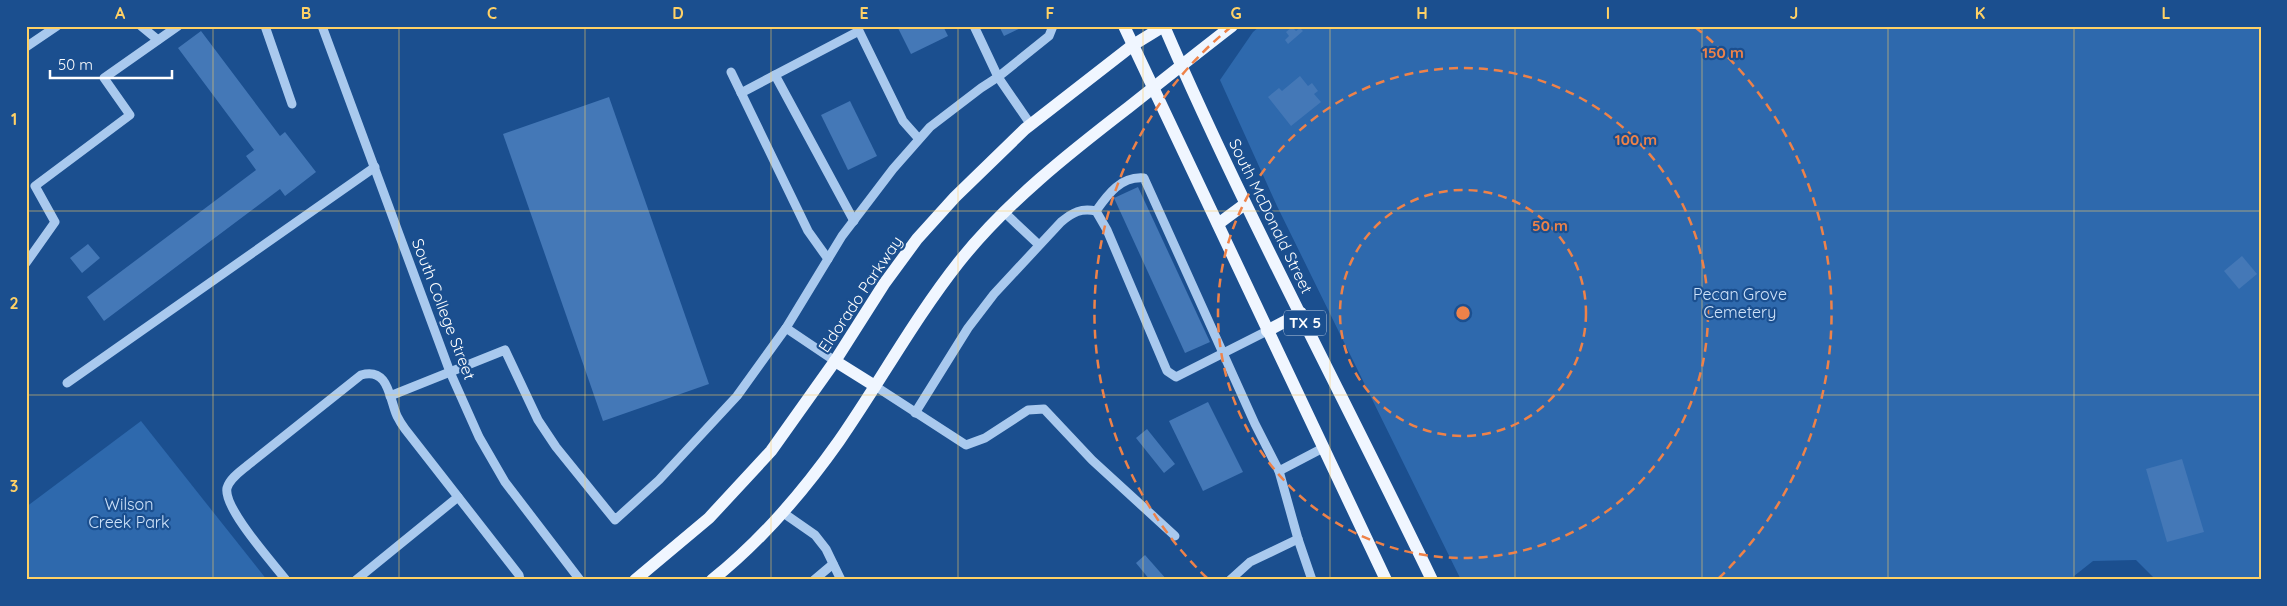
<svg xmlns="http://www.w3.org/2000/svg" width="2287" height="606" font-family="Quicksand,sans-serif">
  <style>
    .green { fill: #2e69ad }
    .building { fill: #4478b7 }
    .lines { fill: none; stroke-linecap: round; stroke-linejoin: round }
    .minor { stroke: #a9c9ee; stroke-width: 9 }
    .major { stroke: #f0f6ff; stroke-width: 12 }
    .grid { fill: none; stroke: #ffd166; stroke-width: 1; stroke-opacity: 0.55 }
    .ring { fill: none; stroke: #ee8249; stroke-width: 2.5; stroke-dasharray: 9 6 }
    .labels { text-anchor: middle; stroke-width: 4.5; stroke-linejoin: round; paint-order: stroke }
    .shield { fill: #1b4f8f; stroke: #bbcadd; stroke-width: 1 }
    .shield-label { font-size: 15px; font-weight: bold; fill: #fff }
    .street-label { font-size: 16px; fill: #fff; stroke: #1b4f8f }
    .park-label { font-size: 16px; fill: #cfe3fa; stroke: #1b4f8f }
    .centre { fill: #ee8249; stroke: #1b4f8f; stroke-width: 2.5 }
    .ring-label { font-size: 15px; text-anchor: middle; font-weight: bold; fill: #ee8249; stroke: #1b4f8f; stroke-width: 4.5; stroke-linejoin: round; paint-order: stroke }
    .neatline { fill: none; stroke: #ffd166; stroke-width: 2 }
    .grid-label { font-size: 16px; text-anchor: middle; font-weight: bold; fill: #ffd166 }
  </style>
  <rect width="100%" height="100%" fill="#1b4f8f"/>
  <g class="green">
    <polygon points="1260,26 2261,26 2261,580 2156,580 2136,560 2093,561 2069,580 1461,580 1277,206 1220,80 1253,32"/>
    <polygon points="141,421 267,580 26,580 26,507"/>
  </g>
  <g class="building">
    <polygon points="897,26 943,26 948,36 911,54"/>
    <polygon points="999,26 1025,26 1004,36"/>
    <polygon points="1292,27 1296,31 1300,28 1303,31 1288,44 1285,40 1289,36 1286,32"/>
    <polygon points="201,31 280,136 285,132 316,172 285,196 280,189 104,321 87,297 256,170 246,156 254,150 178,48"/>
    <polygon points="1300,76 1308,86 1312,83 1318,91 1314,94 1321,102 1291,126 1268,97 1279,88 1282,91"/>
    <polygon points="609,97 709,384 603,421 503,134"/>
    <polygon points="850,101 877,156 848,170 821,115"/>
    <polygon points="1138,187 1210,342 1185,353 1114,198"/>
    <polygon points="88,244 100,258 82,273 70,258"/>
    <polygon points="2242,256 2257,274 2239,289 2224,271"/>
    <polygon points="1208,402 1243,472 1203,491 1169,421"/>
    <polygon points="1147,429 1175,464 1164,473 1136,438"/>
    <polygon points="2182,459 2204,532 2167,542 2146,469"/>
    <polygon points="1145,555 1167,580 1150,580 1136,563"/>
  </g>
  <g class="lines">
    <g class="minor">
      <polyline points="141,26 158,40"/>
      <polyline points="265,26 292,104"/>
      <polyline points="322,26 450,372 479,437 505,482 580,580"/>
      <polyline points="26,47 57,26"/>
      <polyline points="731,72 808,231 828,259"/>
      <polyline points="741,93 775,75"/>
      <polyline points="1031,125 998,77 1049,36 1053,26"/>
      <path d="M1096 211C1108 194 1121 176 1144 178L1255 424 1279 471 1323 448"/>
      <polyline points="1004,212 1039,245"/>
      <polyline points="854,221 775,75 859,31 903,121 919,139"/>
      <polyline points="26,263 55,222 35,186 130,115 104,78 178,26"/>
      <polyline points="786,328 835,361"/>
      <polyline points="67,383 375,167"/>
      <polyline points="875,386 966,445 985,438 1028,410 1044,409 1092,460 1175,536"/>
      <polyline points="390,396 505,350 538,420 556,447 615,520 659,480 737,396 786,328 842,236 893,169 930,127 981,88 998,77 974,26"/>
      <path d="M915 413 968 328 994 294 1061 222C1073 212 1081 208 1096 211L1107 230 1167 371 1176 377 1267 331"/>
      <polyline points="1279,471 1298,539 1312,580"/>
      <polyline points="782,512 815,535 826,549 841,580"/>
      <path d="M286 580C273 563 223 508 227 488 230 478 241 471 248 465L361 375C389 367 389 398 397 416 399 420 402 425 405 429L519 575 520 580"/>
      <polyline points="356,580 458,497"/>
      <polyline points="814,580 833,564"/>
      <polyline points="1230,580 1250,562 1298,539"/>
    </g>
    <g class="major">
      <polyline points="1124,26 1386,580"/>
      <path d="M1164 26C1245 214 1343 395 1432 580"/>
      <polyline points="1218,224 1245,204"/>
      <polyline points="1267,331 1301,313"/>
      <polyline points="835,361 875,386"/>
      <polyline points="635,580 709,518 771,451 835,361 884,284 917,239 955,197 1025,129 1133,45 1164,26"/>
      <path d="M712 580C761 541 803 492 839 441 880 382 914 319 959 262 1007 202 1068 154 1129 107 1163 80 1197 53 1232 26"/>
    </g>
  </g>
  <path class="grid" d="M213 26V580M399 26V580M585 26V580M771 26V580M958 26V580M1143 26V580M1330 26V580M1515 26V580M1702 26V580M1888 26V580M2074 26V580M26 211H2261M26 395H2261"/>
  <g class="ring">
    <circle cx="1463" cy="313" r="123"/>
    <circle cx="1463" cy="313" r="245"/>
    <path d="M1207 578A368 368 0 0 1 1231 27M1695 27A368 368 0 0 1 1719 578"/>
  </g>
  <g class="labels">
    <rect class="shield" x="1284" y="310.5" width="42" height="25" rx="4"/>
    <g class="shield-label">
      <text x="1305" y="328">TX 5</text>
    </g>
    <g class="street-label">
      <text transform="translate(1271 216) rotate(64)" y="6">South McDonald Street</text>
      <text transform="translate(860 294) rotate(-56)" y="6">Eldorado Parkway</text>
      <text transform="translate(444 309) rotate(69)" y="6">South College Street</text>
    </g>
    <g class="park-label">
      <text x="1740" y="300">Pecan Grove<tspan x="1740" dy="18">Cemetery</tspan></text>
      <text x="129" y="510">Wilson<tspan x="129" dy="18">Creek Park</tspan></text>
    </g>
  </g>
  <circle cx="1463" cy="313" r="8" class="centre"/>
  <g class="ring-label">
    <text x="1723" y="58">150 m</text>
    <text x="1636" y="145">100 m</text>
    <text x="1550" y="231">50 m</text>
  </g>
  <rect width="2287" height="606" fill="none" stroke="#1b4f8f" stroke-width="55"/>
  <path d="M50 70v8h122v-8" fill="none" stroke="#ffffff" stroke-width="2.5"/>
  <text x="58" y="70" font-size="15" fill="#ffffff" stroke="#1b4f8f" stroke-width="4" paint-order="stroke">50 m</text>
  <rect x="28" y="28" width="2232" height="550" class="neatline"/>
  <g class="grid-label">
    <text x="120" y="19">A</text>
    <text x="306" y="19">B</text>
    <text x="492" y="19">C</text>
    <text x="678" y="19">D</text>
    <text x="864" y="19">E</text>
    <text x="1050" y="19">F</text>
    <text x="1236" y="19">G</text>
    <text x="1422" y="19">H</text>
    <text x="1608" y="19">I</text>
    <text x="1794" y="19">J</text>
    <text x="1980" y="19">K</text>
    <text x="2166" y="19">L</text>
    <text x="14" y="125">1</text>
    <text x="14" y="309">2</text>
    <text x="14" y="492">3</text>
  </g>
</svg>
